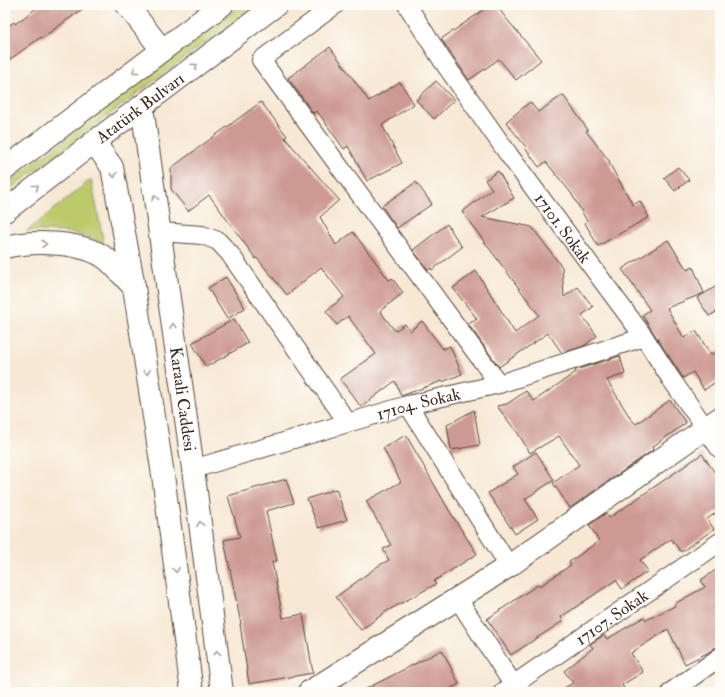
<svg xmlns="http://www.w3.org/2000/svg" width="725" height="697" font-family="'IM FELL Double Pica',serif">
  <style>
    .green { fill: #bdca6c; stroke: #7c7a45 }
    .building { fill: #cd9a93 }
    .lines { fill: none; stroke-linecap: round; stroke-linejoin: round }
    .street-casing { stroke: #574639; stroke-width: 20 }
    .secondary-casing { stroke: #574639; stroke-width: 24 }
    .highway-casing { stroke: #574639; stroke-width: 24 }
    .street { stroke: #fff; stroke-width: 18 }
    .secondary { stroke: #fff; stroke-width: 22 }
    .highway { stroke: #fff; stroke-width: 22 }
    .oneway { stroke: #a79f9a }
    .labels { text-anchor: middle; stroke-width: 3.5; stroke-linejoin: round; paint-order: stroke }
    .street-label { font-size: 17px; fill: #3b2a1e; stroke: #fdfcf7 }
  </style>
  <rect width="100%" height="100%" fill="#fdfcf7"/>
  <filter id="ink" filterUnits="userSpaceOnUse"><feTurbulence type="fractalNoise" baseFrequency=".025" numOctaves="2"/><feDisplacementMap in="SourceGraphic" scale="8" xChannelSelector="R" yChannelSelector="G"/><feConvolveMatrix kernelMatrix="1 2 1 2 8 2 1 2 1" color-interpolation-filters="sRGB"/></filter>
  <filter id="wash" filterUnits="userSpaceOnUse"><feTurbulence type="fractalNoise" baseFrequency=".012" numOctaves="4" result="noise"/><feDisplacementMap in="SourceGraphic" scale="16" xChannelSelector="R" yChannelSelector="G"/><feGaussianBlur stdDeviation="0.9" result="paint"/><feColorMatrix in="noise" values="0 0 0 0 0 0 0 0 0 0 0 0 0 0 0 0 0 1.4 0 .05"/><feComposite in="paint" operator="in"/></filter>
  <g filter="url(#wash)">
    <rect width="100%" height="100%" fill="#f7e8d4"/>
    <g class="green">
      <polygon points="241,5 255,5 5,193 5,185"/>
      <path d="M91 179 104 244C79 230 54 231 27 231Z"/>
    </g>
    <g id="blocks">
      <g class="building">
        <polygon points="41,5 88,5 42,38 41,37 5,63 5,29 14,22 15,24"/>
        <polygon points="489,5 496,5 505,17 541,60 516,80 499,59 469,80 441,39 475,16"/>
        <polygon points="330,47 369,101 400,82 414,104 382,125 402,163 367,181 348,146 344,149 317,111 313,113 288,78"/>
        <polygon points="436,81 454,100 434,119 416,100"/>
        <polygon points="563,95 588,130 586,131 610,162 609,163 633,205 640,201 649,217 598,246 585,223 587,221 571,193 546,162 539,167 525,148 526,147 506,122 530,102 538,112"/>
        <polygon points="261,102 287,136 285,138 339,200 320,217 336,245 353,232 389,280 392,278 403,293 380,311 395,331 405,324 410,331 422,321 443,349 450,346 462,374 442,382 442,381 401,396 395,381 361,407 340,379 376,354 348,316 337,325 326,311 344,297 321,267 287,295 257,258 256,259 209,195 188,211 171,189 171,168"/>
        <polygon points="678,167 689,180 675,191 664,178"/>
        <polygon points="498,171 514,198 482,217 532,227 562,267 564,297 578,287 593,307 582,315 597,336 584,346 562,353 548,333 499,367 468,324 477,319 453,288 476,271 515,333 539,315 462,212 492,189 485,180"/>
        <polygon points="416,182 432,204 397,228 382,206"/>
        <polygon points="447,224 462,247 432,270 431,268 428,270 413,250"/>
        <polygon points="668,240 687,270 693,267 704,293 667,308 684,338 696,331 711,355 720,350 720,379 704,390 693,372 683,378 680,373 642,315 650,310 622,269"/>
        <polygon points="226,277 245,308 227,319 208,288"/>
        <polygon points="720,284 720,310 709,316 697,298"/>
        <polygon points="234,319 248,343 206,367 192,343"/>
        <polygon points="620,356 625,374 607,380 632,421 633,421 636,424 670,400 686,423 652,447 653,450 570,508 553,483 579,465 559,436 530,453 516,430 515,430 497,406 507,404 526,391 534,401 576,372 575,370"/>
        <polygon points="474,410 480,445 451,450 447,425"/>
        <polygon points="406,435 450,512 477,554 434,581 436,584 387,611 361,630 336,597 378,566 389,560 383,549 391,545 366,501 401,482 383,448"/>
        <polygon points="536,452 554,480 525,499 538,519 515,534 488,493 518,474 513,467"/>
        <polygon points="702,454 720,480 720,510 707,519 714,529 681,552 671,539 640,560 648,571 622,589 616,580 561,617 563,621 511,655 487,619 539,584 540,586 571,565 569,562 599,541 589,525 606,513 609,518"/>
        <polygon points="286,479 294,503 266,511 277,561 272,562 283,618 303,614 313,673 249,684 240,624 241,624 224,540 240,537 228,496"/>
        <polygon points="336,489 347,520 319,528 307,499"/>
        <polygon points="720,567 720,647 714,648 707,653 685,664 668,629 631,653 643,672 622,685 626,692 557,692 573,683 564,671 593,648 590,644 604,635 607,639 644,617 646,620 675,606 674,604 705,587 701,580"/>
        <polygon points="442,650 459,684 444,692 360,692"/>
      </g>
    </g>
  </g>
  <g filter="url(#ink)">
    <use href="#blocks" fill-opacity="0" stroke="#574639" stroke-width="1"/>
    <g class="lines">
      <defs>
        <g id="street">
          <polyline points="335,5 261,60 499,384"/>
          <path id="s1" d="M407 5 442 60 509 155 644 337 671 379 720 449"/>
          <polyline points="160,232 202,235 218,241 230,254 348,423"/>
          <polyline points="408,405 509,566"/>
          <path id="s2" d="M193 469 408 405 499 384 644 337"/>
          <polyline points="458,599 518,692"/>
          <path id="s3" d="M503 692 720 542"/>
          <polyline points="671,692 720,657"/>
        </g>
        <g id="secondary">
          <polyline points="127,5 162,50"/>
          <path id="s4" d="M142 106 193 469 222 692"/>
          <polyline points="94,142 112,167 134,287 163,475 192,692"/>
          <polyline points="309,692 509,566 720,418"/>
        </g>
        <g id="highway">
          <polyline points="5,169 222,5"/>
          <path id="s5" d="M5 211 94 142 276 5"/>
          <path d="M5 247C33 240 85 241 108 260 117 268 125 278 134 287"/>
        </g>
      </defs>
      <use href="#street" class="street-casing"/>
      <use href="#secondary" class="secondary-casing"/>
      <use href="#highway" class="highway-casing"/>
      <use href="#street" class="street"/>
      <use href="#secondary" class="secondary"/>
      <use href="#highway" class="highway"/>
    </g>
    <defs><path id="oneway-chevron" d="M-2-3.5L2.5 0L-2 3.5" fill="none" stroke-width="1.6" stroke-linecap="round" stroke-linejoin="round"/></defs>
    <g class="oneway">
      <use href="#oneway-chevron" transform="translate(195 66) rotate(-37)"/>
      <use href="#oneway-chevron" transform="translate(135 71) rotate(143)"/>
      <use href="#oneway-chevron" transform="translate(114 175) rotate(80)"/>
      <use href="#oneway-chevron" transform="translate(36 187) rotate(-38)"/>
      <use href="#oneway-chevron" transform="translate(155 198) rotate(-98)"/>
      <use href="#oneway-chevron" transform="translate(44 244) rotate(1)"/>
      <use href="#oneway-chevron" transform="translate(173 326) rotate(-98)"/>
      <use href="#oneway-chevron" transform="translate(147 372) rotate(81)"/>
      <use href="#oneway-chevron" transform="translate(200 524) rotate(-98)"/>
      <use href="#oneway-chevron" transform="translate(176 570) rotate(82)"/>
      <use href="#oneway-chevron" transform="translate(217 653) rotate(-98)"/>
    </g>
  </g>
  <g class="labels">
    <g class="street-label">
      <text dy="6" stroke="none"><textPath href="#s5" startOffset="170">Atatürk Bulvarı</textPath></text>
      <text dy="6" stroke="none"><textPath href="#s1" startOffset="272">17101. Sokak</textPath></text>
      <text dy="6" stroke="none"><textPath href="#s4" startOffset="296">Karaali Caddesi</textPath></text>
      <text dy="6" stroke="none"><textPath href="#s2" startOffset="235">17104. Sokak</textPath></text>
      <text dy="6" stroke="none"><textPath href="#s3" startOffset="132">17107. Sokak</textPath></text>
    </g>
  </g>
  <rect width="725" height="697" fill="none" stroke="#fdfcf7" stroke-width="20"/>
</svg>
